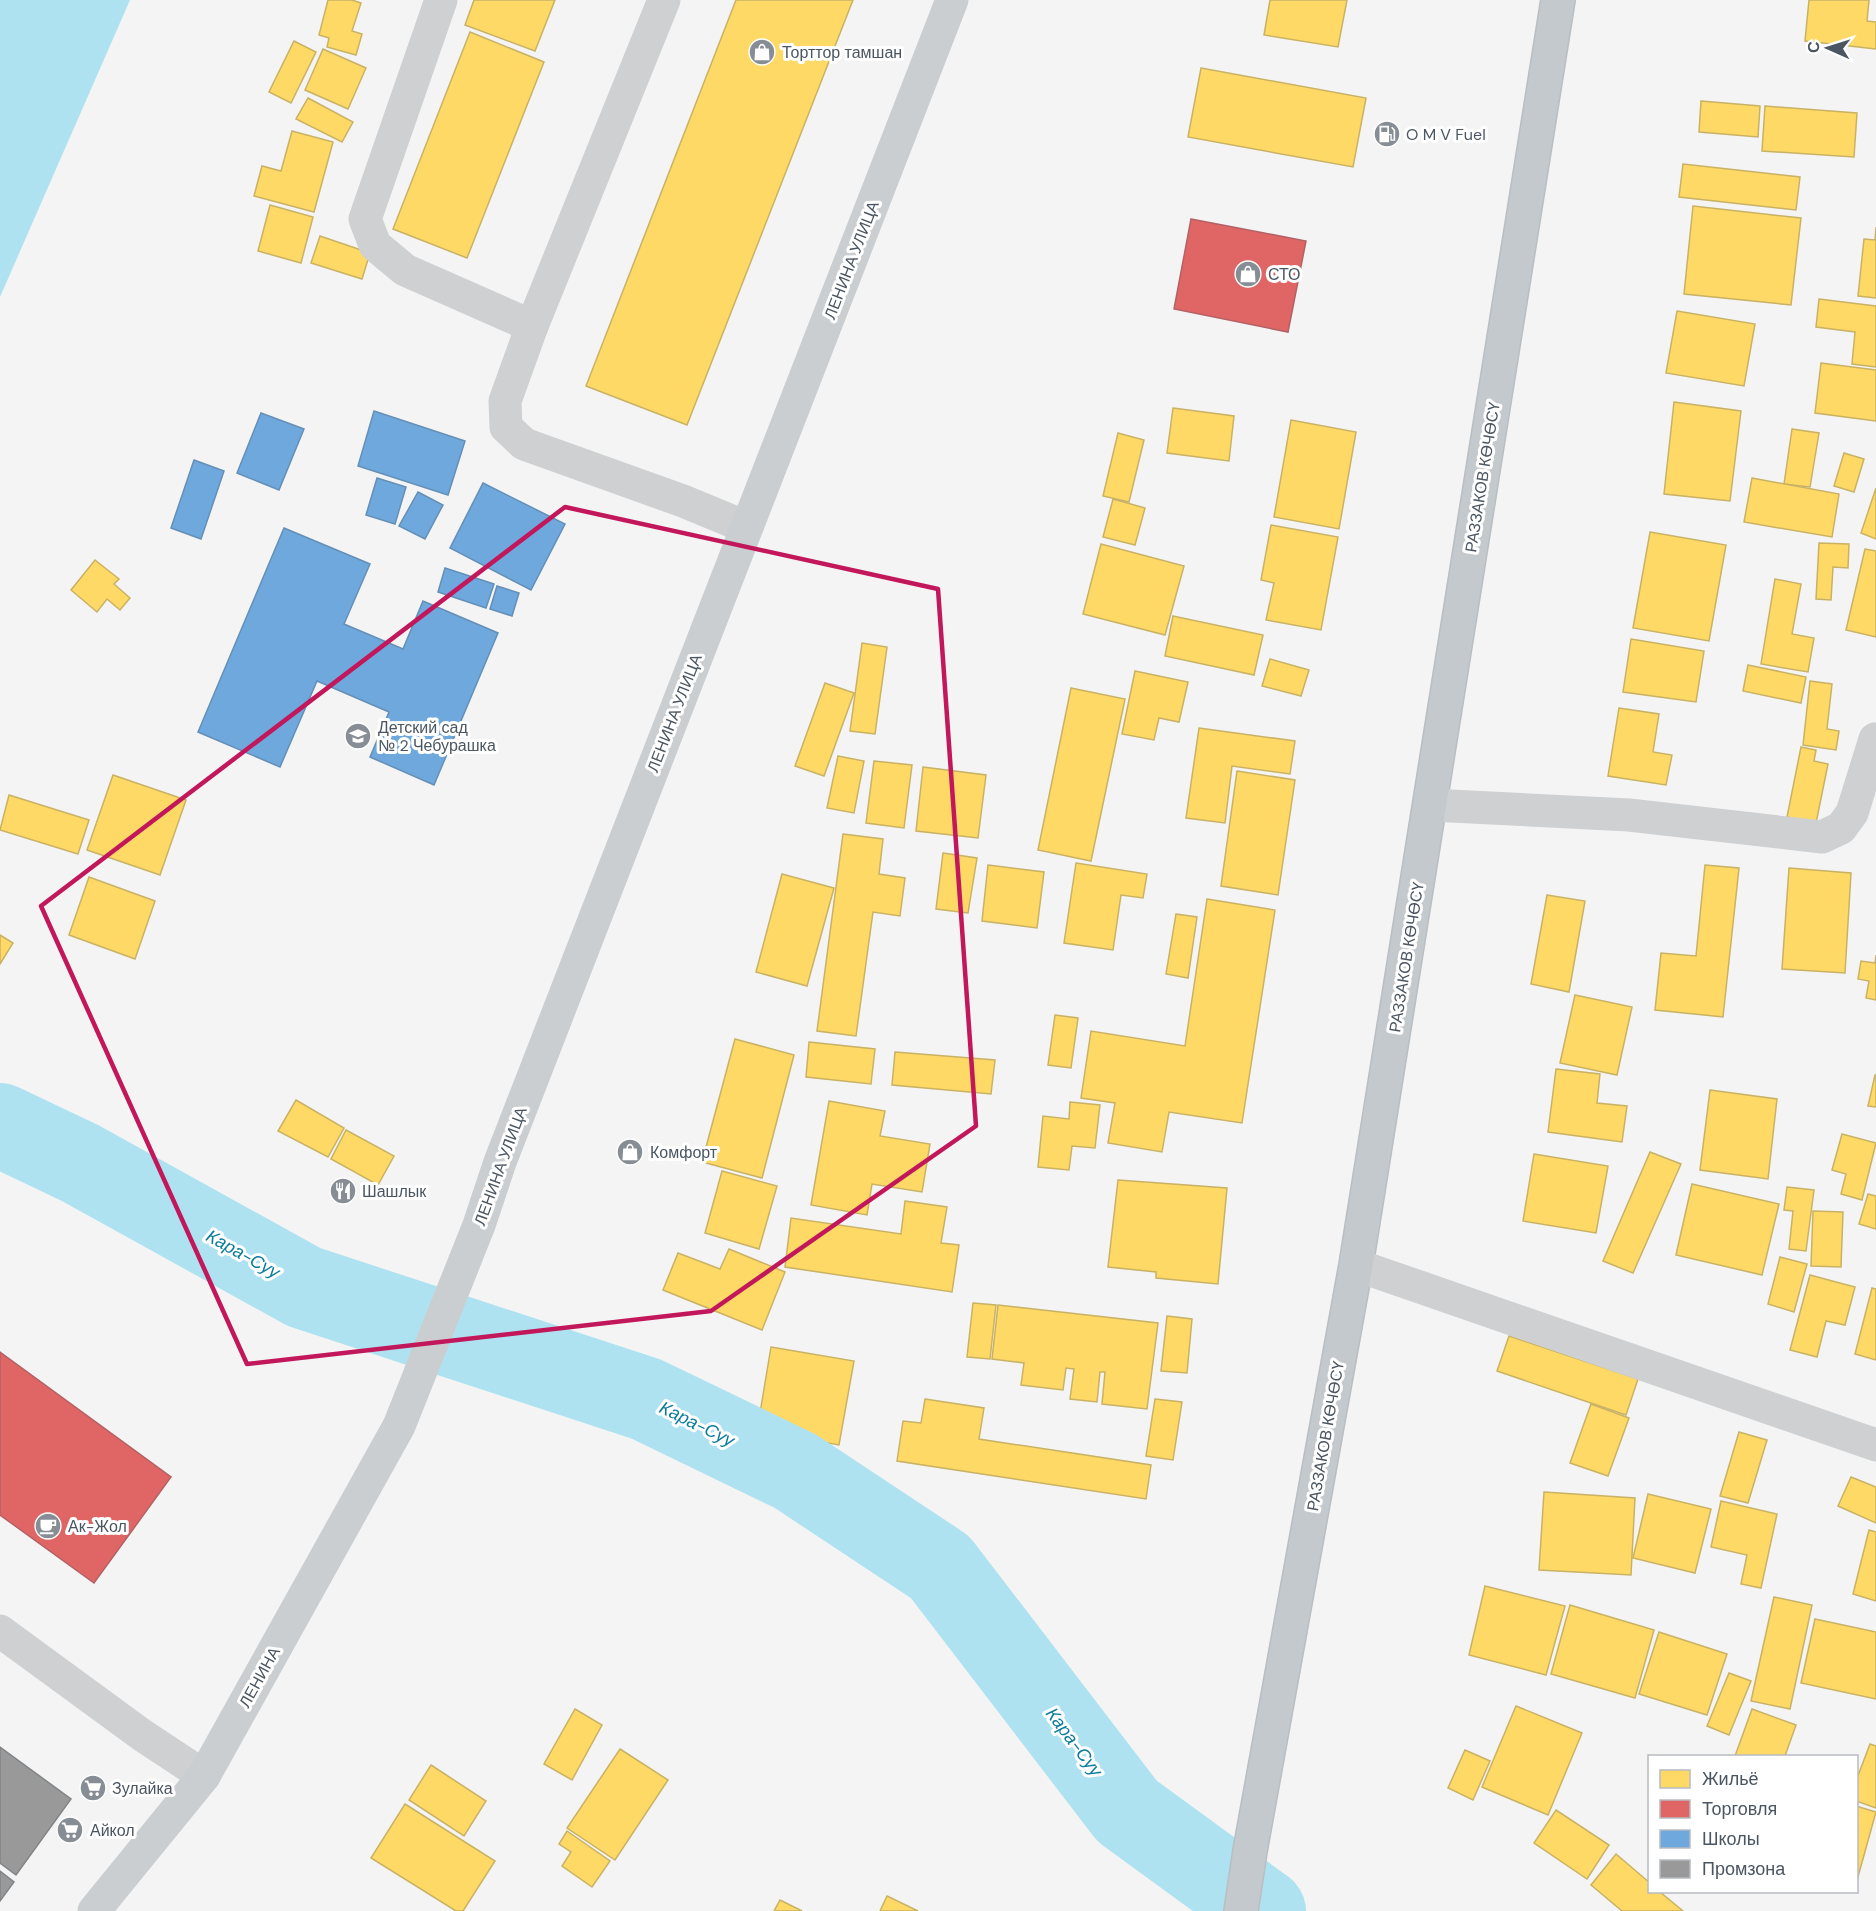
<svg xmlns="http://www.w3.org/2000/svg" width="1876" height="1911" font-family="'DM Sans',sans-serif">
  <style>
    .water { fill: #aee2f0 }
    .homes { fill: #ffd966; stroke: #c9b264; stroke-width: 1.5 }
    .shops { fill: #e06666; stroke: #b36164; stroke-width: 1.5 }
    .schools { fill: #6fa8dc; stroke: #648fb7; stroke-width: 1.5 }
    .industry { fill: #999; stroke: #818588; stroke-width: 1.5 }
    .lines { fill: none; stroke-linecap: round; stroke-linejoin: round }
    .river { stroke: #aee2f0; stroke-width: 84 }
    .trunk-casing { stroke: #b9bec3; stroke-width: 36 }
    .minor { stroke: #ced0d2; stroke-width: 33 }
    .primary { stroke: #caced1; stroke-width: 33 }
    .trunk { stroke: #c4c9cd; stroke-width: 33 }
    .marked { fill: none; stroke: #c2185b; stroke-width: 4.5; stroke-linejoin: round }
    .labels { text-anchor: middle; stroke-width: 6; stroke-linejoin: round; paint-order: stroke }
    .poi-label { font-size: 16px; fill: #4a5661; stroke: #fff; text-anchor: start }
    .street-label { font-size: 16px; fill: #4a5661; stroke: #fff }
    .water-label { font-size: 18px; font-style: italic; fill: #0c7c9b; stroke: #fff }
  </style>
  <rect width="100%" height="100%" fill="#f4f4f4"/>
  <polygon class="water" points="0,0 130,0 0,297"/>
  <g class="homes">
    <polygon points="328,0 352,0 361,3 352,31 362,34 356,55 327,47 329,38 319,35"/>
    <polygon points="474,0 555,0 535,51 465,25"/>
    <polygon points="736,0 853,0 687,425 586,386"/>
    <polygon points="1270,0 1347,0 1338,47 1264,35"/>
    <polygon points="1809,0 1869,0 1867,21 1876,22 1876,49 1805,41"/>
    <polygon points="470,32 544,62 467,258 393,229"/>
    <polygon points="294,41 316,52 291,103 269,92"/>
    <polygon points="323,49 366,68 348,109 305,90"/>
    <polygon points="1201,68 1366,98 1353,167 1188,137"/>
    <polygon points="308,98 353,122 342,142 296,119"/>
    <polygon points="1701,101 1760,106 1758,137 1699,132"/>
    <polygon points="1765,106 1857,113 1854,157 1762,151"/>
    <polygon points="292,131 333,142 314,212 254,196 262,166 281,171"/>
    <polygon points="1683,164 1800,177 1796,210 1679,197"/>
    <polygon points="270,205 313,217 301,263 258,251"/>
    <polygon points="1693,206 1801,218 1791,305 1684,294"/>
    <polygon points="1876,227 1876,298 1858,296 1864,239 1875,240"/>
    <polygon points="320,236 370,253 362,279 311,263"/>
    <polygon points="1819,299 1876,306 1876,367 1852,364 1855,332 1816,327"/>
    <polygon points="1677,311 1755,324 1744,386 1666,373"/>
    <polygon points="1821,363 1876,370 1876,421 1815,413"/>
    <polygon points="1674,402 1741,411 1730,501 1664,494"/>
    <polygon points="1173,408 1234,416 1229,461 1167,453"/>
    <polygon points="1291,420 1356,432 1339,529 1274,517"/>
    <polygon points="1792,429 1819,433 1810,487 1784,484"/>
    <polygon points="1118,433 1144,440 1129,502 1103,496"/>
    <polygon points="1844,453 1864,459 1854,492 1834,486"/>
    <polygon points="1752,478 1839,494 1832,537 1744,522"/>
    <polygon points="1876,488 1876,539 1861,533"/>
    <polygon points="1113,499 1145,508 1135,545 1103,537"/>
    <polygon points="1271,525 1338,537 1321,630 1266,620 1274,583 1261,580"/>
    <polygon points="1650,532 1726,545 1709,641 1633,628"/>
    <polygon points="1819,543 1849,544 1848,568 1833,567 1831,600 1816,599"/>
    <polygon points="1101,544 1184,566 1165,635 1083,614"/>
    <polygon points="1865,549 1876,551 1876,637 1846,630"/>
    <polygon points="95,560 119,579 114,584 130,598 120,610 107,599 97,612 71,590"/>
    <polygon points="1775,579 1801,584 1792,634 1814,638 1808,672 1761,664"/>
    <polygon points="1173,616 1263,635 1254,675 1165,656"/>
    <polygon points="1631,639 1704,651 1696,702 1623,692"/>
    <polygon points="862,643 887,647 875,734 850,731"/>
    <polygon points="1270,659 1309,670 1301,696 1262,686"/>
    <polygon points="1748,665 1806,677 1801,703 1743,691"/>
    <polygon points="1135,671 1188,682 1179,722 1159,718 1154,740 1122,734"/>
    <polygon points="1810,681 1832,684 1827,729 1839,731 1836,750 1803,745"/>
    <polygon points="825,683 854,693 824,776 795,766"/>
    <polygon points="1071,688 1125,699 1091,861 1038,850"/>
    <polygon points="1619,708 1659,714 1653,752 1672,755 1666,785 1608,776"/>
    <polygon points="1199,728 1295,741 1290,774 1232,766 1225,823 1186,818"/>
    <polygon points="1801,747 1816,750 1814,761 1828,764 1816,823 1787,817"/>
    <polygon points="838,756 864,761 854,813 827,808"/>
    <polygon points="874,761 912,765 904,828 866,823"/>
    <polygon points="923,767 986,775 978,838 916,831"/>
    <polygon points="1237,771 1295,780 1278,895 1221,886"/>
    <polygon points="113,775 186,800 160,875 87,850"/>
    <polygon points="9,795 89,820 78,854 0,830"/>
    <polygon points="843,834 883,839 879,874 905,878 900,916 873,912 856,1036 817,1031"/>
    <polygon points="943,853 977,858 968,913 936,909"/>
    <polygon points="1076,863 1147,874 1143,898 1121,895 1113,950 1064,943"/>
    <polygon points="988,865 1044,872 1037,928 982,921"/>
    <polygon points="1705,865 1739,868 1723,1017 1655,1010 1661,953 1696,956"/>
    <polygon points="1789,868 1851,873 1845,973 1782,969"/>
    <polygon points="782,874 834,888 807,986 756,972"/>
    <polygon points="89,877 155,901 135,959 69,935"/>
    <polygon points="1547,895 1585,901 1569,992 1531,984"/>
    <polygon points="1207,899 1275,910 1242,1123 1169,1112 1162,1152 1108,1143 1115,1103 1081,1098 1091,1031 1185,1046"/>
    <polygon points="1176,914 1197,917 1188,978 1166,974"/>
    <polygon points="0,935 13,943 0,964"/>
    <polygon points="1876,955 1876,1000 1866,998 1869,981 1858,979 1861,961 1875,963"/>
    <polygon points="1575,995 1632,1007 1617,1075 1560,1063"/>
    <polygon points="1055,1015 1078,1018 1071,1068 1048,1065"/>
    <polygon points="735,1039 794,1055 762,1178 702,1162"/>
    <polygon points="809,1042 875,1049 871,1084 806,1077"/>
    <polygon points="895,1052 995,1060 991,1094 892,1085"/>
    <polygon points="1556,1069 1600,1074 1597,1103 1627,1106 1622,1142 1548,1132"/>
    <polygon points="1875,1075 1876,1075 1876,1107 1868,1106"/>
    <polygon points="1710,1090 1777,1099 1768,1179 1700,1170"/>
    <polygon points="296,1100 344,1128 328,1157 278,1131"/>
    <polygon points="829,1101 885,1111 880,1136 930,1144 922,1192 872,1184 867,1215 811,1205"/>
    <polygon points="1070,1102 1100,1105 1095,1148 1072,1146 1069,1170 1038,1167 1043,1116 1069,1119"/>
    <polygon points="346,1130 394,1156 378,1185 331,1159"/>
    <polygon points="1842,1134 1876,1143 1862,1200 1841,1194 1846,1174 1832,1170"/>
    <polygon points="1650,1152 1681,1164 1633,1273 1603,1261"/>
    <polygon points="1534,1154 1608,1166 1596,1233 1523,1221"/>
    <polygon points="722,1171 777,1186 759,1249 705,1233"/>
    <polygon points="1118,1180 1227,1188 1218,1284 1156,1278 1156,1272 1108,1267"/>
    <polygon points="1692,1184 1779,1204 1762,1275 1676,1255"/>
    <polygon points="1787,1187 1814,1190 1806,1251 1789,1249 1793,1211 1784,1210"/>
    <polygon points="1868,1194 1876,1196 1876,1229 1859,1224"/>
    <polygon points="905,1201 947,1207 941,1243 959,1245 952,1292 785,1267 791,1218 901,1234"/>
    <polygon points="1813,1211 1843,1212 1841,1267 1811,1266"/>
    <polygon points="729,1249 785,1272 762,1330 663,1290 678,1253 720,1269"/>
    <polygon points="1780,1257 1807,1264 1794,1312 1768,1304"/>
    <polygon points="1810,1275 1855,1287 1845,1325 1826,1321 1817,1357 1790,1350"/>
    <polygon points="1872,1288 1876,1289 1876,1360 1855,1354"/>
    <polygon points="973,1303 996,1305 990,1359 967,1357"/>
    <polygon points="998,1305 1158,1323 1147,1409 1102,1404 1105,1372 1100,1372 1097,1402 1070,1399 1074,1369 1066,1368 1063,1390 1021,1385 1024,1363 992,1359"/>
    <polygon points="1167,1316 1192,1319 1187,1373 1161,1371"/>
    <polygon points="1509,1336 1638,1379 1626,1415 1497,1371"/>
    <polygon points="771,1347 854,1361 839,1445 757,1431"/>
    <polygon points="925,1399 984,1408 979,1439 1151,1465 1146,1499 897,1461 903,1421 921,1423"/>
    <polygon points="1155,1399 1182,1402 1173,1460 1146,1456"/>
    <polygon points="1591,1404 1629,1418 1608,1476 1570,1463"/>
    <polygon points="1739,1432 1767,1440 1748,1503 1720,1496"/>
    <polygon points="1851,1477 1876,1487 1876,1523 1838,1506"/>
    <polygon points="1544,1492 1635,1498 1631,1575 1539,1570"/>
    <polygon points="1648,1494 1711,1509 1695,1573 1633,1558"/>
    <polygon points="1721,1501 1777,1514 1761,1588 1741,1584 1747,1555 1711,1547"/>
    <polygon points="1869,1530 1876,1532 1876,1601 1853,1594"/>
    <polygon points="1485,1586 1565,1606 1546,1675 1469,1655"/>
    <polygon points="1774,1597 1812,1605 1790,1709 1751,1701"/>
    <polygon points="1570,1605 1654,1630 1635,1698 1551,1674"/>
    <polygon points="1815,1619 1876,1632 1876,1699 1801,1683"/>
    <polygon points="1659,1632 1727,1654 1707,1715 1639,1694"/>
    <polygon points="1729,1673 1751,1681 1729,1735 1707,1726"/>
    <polygon points="1516,1706 1582,1733 1548,1815 1482,1787"/>
    <polygon points="575,1709 602,1725 572,1780 544,1764"/>
    <polygon points="1752,1709 1796,1725 1785,1756 1735,1756"/>
    <polygon points="1870,1744 1876,1746 1876,1808 1856,1801 1856,1781"/>
    <polygon points="620,1749 668,1780 615,1860 567,1828"/>
    <polygon points="1465,1750 1490,1761 1473,1800 1448,1788"/>
    <polygon points="431,1765 486,1801 464,1836 409,1800"/>
    <polygon points="405,1804 495,1861 463,1911 456,1911 371,1858"/>
    <polygon points="1856,1806 1876,1812 1856,1884"/>
    <polygon points="1556,1810 1609,1845 1587,1879 1534,1843"/>
    <polygon points="567,1831 610,1861 592,1887 562,1866 571,1852 559,1844"/>
    <polygon points="1616,1854 1650,1883 1650,1892 1660,1892 1683,1911 1622,1911 1591,1885"/>
    <polygon points="887,1896 918,1911 880,1911"/>
    <polygon points="780,1900 802,1911 774,1911"/>
  </g>
  <g class="shops">
    <polygon points="1191,219 1306,241 1288,332 1174,309"/>
    <polygon points="0,1352 171,1477 94,1583 0,1515"/>
  </g>
  <g class="schools">
    <polygon points="374,411 465,441 448,495 358,466"/>
    <polygon points="261,413 304,429 279,490 237,473"/>
    <polygon points="194,460 224,471 201,539 171,528"/>
    <polygon points="377,478 406,487 395,524 366,515"/>
    <polygon points="483,483 565,524 531,590 450,548"/>
    <polygon points="418,492 443,505 425,539 399,526"/>
    <polygon points="284,528 370,564 344,624 403,649 423,601 498,633 434,785 370,757 389,712 317,681 280,767 198,732"/>
    <polygon points="445,568 494,584 486,608 438,592"/>
    <polygon points="497,586 519,593 512,616 490,609"/>
  </g>
  <g class="industry">
    <polygon points="0,1747 71,1799 16,1875 0,1863"/>
    <polygon points="0,1871 14,1882 0,1901"/>
  </g>
  <g class="lines">
    <polyline class="river" points="0,1125 80,1163 304,1287 646,1399 795,1471 940,1567 1127,1811 1264,1911"/>
    <defs>
      <polyline id="trunk" points="1241,1911 1250,1851 1356,1265 1558,0"/>
    </defs>
    <use href="#trunk" class="trunk-casing"/>
    <g class="minor">
      <polyline points="441,0 365,219 375,245 405,270 532,326"/>
      <polyline points="664,0 532,326 505,401 506,427 524,444 683,501 746,527"/>
      <polyline points="1431,805 1629,815 1822,837 1841,828 1852,813 1875,739"/>
      <polyline points="1356,1265 1876,1445"/>
      <polyline points="0,1631 142,1735 204,1776"/>
    </g>
    <polyline class="primary" points="94,1911 204,1776 399,1426 479,1225 500,1162 952,0"/>
    <use href="#trunk" class="trunk"/>
  </g>
  <path class="marked" d="M565 507 938 589 976 1126 711 1311 247 1364 41 906Z"/>
  <defs>
    <symbol id="shop-disc" viewBox="-11 -11 22 22"><circle r="9.5" fill="#868d94" stroke="#fff"/><path d="M-5-2.5h2.3a2.7 3.5 0 0 1 5.4 0H5L5.5 6h-11ZM-1.5-2.5h3a1.5 2.3 0 0 0-3 0Z" fill="#fff"/></symbol>
    <symbol id="fuel-disc" viewBox="-11 -11 22 22"><circle r="9.5" fill="#868d94" stroke="#fff"/><path d="M-5.5-6h7V0h2V4h1.3V-2.5L3-4.5l.8-.8L6-3V5H2.5V1h-1V6h-7ZM-4.2-4.7v3.2H.2V-4.7Z" fill="#fff"/></symbol>
    <symbol id="school-disc" viewBox="-11 -11 22 22"><circle r="9.5" fill="#868d94" stroke="#fff"/><path d="M0-5L7-2L0 1L-7-2ZM-4 1L0 2.5L4 1V4Q0 6-4 4Z" fill="#fff"/></symbol>
    <symbol id="restaurant-disc" viewBox="-11 -11 22 22"><circle r="9.5" fill="#868d94" stroke="#fff"/><path d="M-5-6h1v4h1v-4h1v4h1v-4h1v5L-1.5 .5V6h-2V.5L-5-1ZM5-6V6H3V1.5H1.5Q1.5-4 5-6Z" fill="#fff"/></symbol>
    <symbol id="cafe-disc" viewBox="-11 -11 22 22"><circle r="9.5" fill="#868d94" stroke="#fff"/><path d="M-5.5-4.5H6V0H3Q3 3.5 0 3.5H-2.5Q-5.5 3.5-5.5 0ZM3-3.2v2h1.7v-2ZM-6 4.5H4V6H-6Z" fill="#fff"/></symbol>
    <symbol id="supermarket-disc" viewBox="-11 -11 22 22"><circle r="9.5" fill="#868d94" stroke="#fff"/><path d="M-6-5.5h2.5l.6 2H6L4.5 2H-2.5L-4.4-4H-6ZM-1.5 3.2a1.3 1.3 0 1 0 .1 0ZM3 3.2a1.3 1.3 0 1 0 .1 0Z" fill="#fff"/></symbol>
  </defs>
  <g fill-rule="evenodd">
    <use href="#shop-disc" x="747" y="37" width="30" height="30"/>
    <use href="#fuel-disc" x="1372" y="119" width="30" height="30"/>
    <use href="#shop-disc" x="1233" y="259" width="30" height="30"/>
    <use href="#school-disc" x="343" y="721" width="30" height="30"/>
    <use href="#shop-disc" x="615" y="1137" width="30" height="30"/>
    <use href="#restaurant-disc" x="328" y="1176" width="30" height="30"/>
    <use href="#cafe-disc" x="33" y="1511" width="30" height="30"/>
    <use href="#supermarket-disc" x="78" y="1773" width="30" height="30"/>
    <use href="#supermarket-disc" x="55" y="1815" width="30" height="30"/>
  </g>
  <g class="labels">
    <g class="poi-label">
      <text x="782" y="58">Торттор тамшан</text>
      <text x="1406" y="140">O M V Fuel</text>
      <text x="1268" y="280">СТО</text>
      <text x="378" y="733">Детский сад<tspan x="378" dy="18">№ 2 Чебурашка</tspan></text>
      <text x="650" y="1158">Комфорт</text>
      <text x="362" y="1197">Шашлык</text>
      <text x="68" y="1532">Ак-Жол</text>
      <text x="112" y="1794">Зулайка</text>
      <text x="90" y="1836">Айкол</text>
    </g>
    <g class="street-label">
      <text transform="translate(851 260) rotate(-69)" y="6">ЛЕНИНА УЛИЦА</text>
      <text transform="translate(1482 477) rotate(-81)" y="6">РАЗЗАКОВ КӨЧӨСҮ</text>
      <text transform="translate(674 713) rotate(-69)" y="6">ЛЕНИНА УЛИЦА</text>
      <text transform="translate(1406 957) rotate(-81)" y="6">РАЗЗАКОВ КӨЧӨСҮ</text>
      <text transform="translate(500 1166) rotate(-70)" y="6">ЛЕНИНА УЛИЦА</text>
      <text transform="translate(1325 1436) rotate(-80)" y="6">РАЗЗАКОВ КӨЧӨСҮ</text>
      <text transform="translate(259 1677) rotate(-61)" y="6">ЛЕНИНА</text>
    </g>
    <g class="water-label">
      <text transform="translate(243 1254) rotate(29)" y="6">Кара-Суу</text>
      <text transform="translate(697 1424) rotate(26)" y="6">Кара-Суу</text>
      <text transform="translate(1074 1742) rotate(53)" y="6">Кара-Суу</text>
    </g>
  </g>
  <rect x="1648" y="1755" width="210" height="138" fill="#ffffff" stroke="#b7bbc0" stroke-width="1.5"/>
  <rect x="1660" y="1770" width="30" height="18" fill="#ffd966" stroke="#b7bbc0" stroke-width="1.5"/>
  <text x="1702" y="1785" font-size="18" fill="#4a5661">Жильё</text>
  <rect x="1660" y="1800" width="30" height="18" fill="#e06666" stroke="#b7bbc0" stroke-width="1.5"/>
  <text x="1702" y="1815" font-size="18" fill="#4a5661">Торговля</text>
  <rect x="1660" y="1830" width="30" height="18" fill="#6fa8dc" stroke="#b7bbc0" stroke-width="1.5"/>
  <text x="1702" y="1845" font-size="18" fill="#4a5661">Школы</text>
  <rect x="1660" y="1860" width="30" height="18" fill="#999999" stroke="#b7bbc0" stroke-width="1.5"/>
  <text x="1702" y="1875" font-size="18" fill="#4a5661">Промзона</text>
  <g transform="translate(1828 48) rotate(273)" stroke="#ffffff" stroke-width="4.5" paint-order="stroke">
  <path d="M0-4.5L10 22L0 15L-10 22Z" fill="#4a5661"/>
  <text y="-9" font-size="16" font-weight="bold" text-anchor="middle" fill="#4a5661">С</text>
  </g>
</svg>
